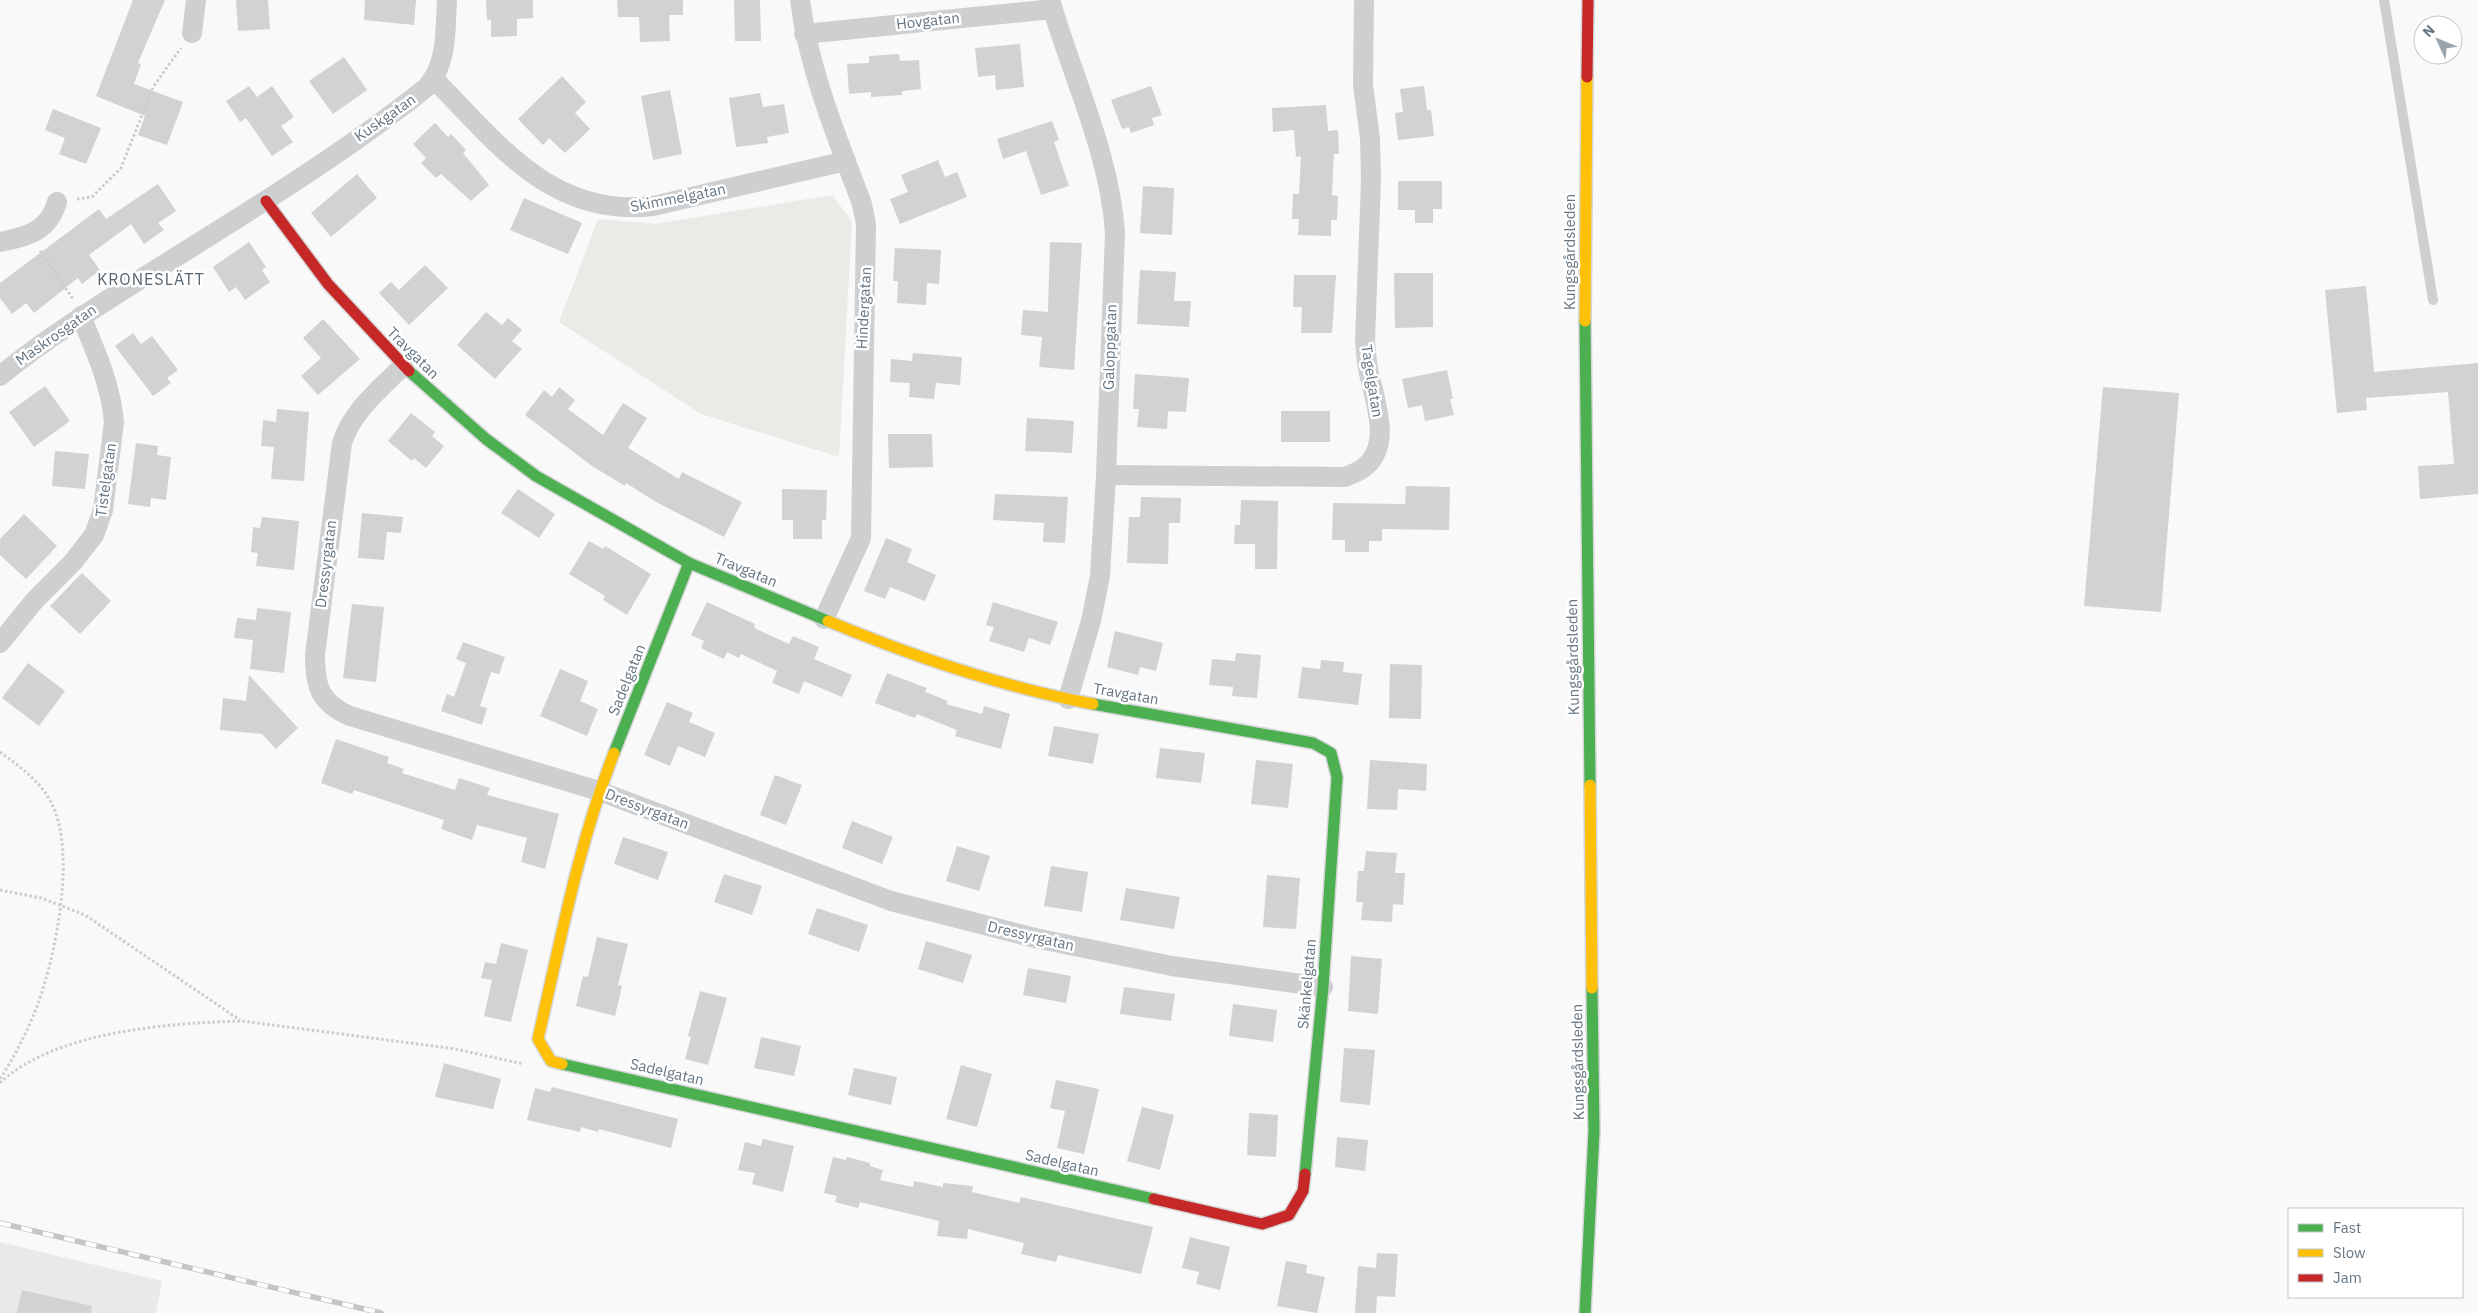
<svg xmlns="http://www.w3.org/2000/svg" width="2478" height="1313" font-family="'IBM Plex Sans',sans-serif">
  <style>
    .built { fill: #e8e9e9 }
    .green { fill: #e8ebe6 }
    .building { fill: #d0d2d3 }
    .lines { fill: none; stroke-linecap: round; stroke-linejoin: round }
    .fast-casing { stroke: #d5d6d7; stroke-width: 14 }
    .slow-casing { stroke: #d5d6d7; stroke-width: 14 }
    .jam-casing { stroke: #d5d6d7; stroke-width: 14 }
    .path { stroke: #cbcccd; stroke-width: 3; stroke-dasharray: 2.5 2.5; stroke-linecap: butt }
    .lane { stroke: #cecfd0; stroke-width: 10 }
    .street { stroke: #cecfd0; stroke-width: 20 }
    .fast { stroke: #4caf50; stroke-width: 11 }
    .slow { stroke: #ffc107; stroke-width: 11 }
    .jam { stroke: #c62828; stroke-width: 11 }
    .rail-casing { stroke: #c3c5c6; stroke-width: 5.5 }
    .rail { stroke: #fff; stroke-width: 4; stroke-dasharray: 11; stroke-linecap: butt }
    .labels { text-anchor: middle; stroke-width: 5; stroke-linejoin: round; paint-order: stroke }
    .street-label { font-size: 15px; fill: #657683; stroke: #fff }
    .neighbourhood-label { font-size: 16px; letter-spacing: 1px; fill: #57646e; stroke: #fff }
  </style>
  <rect width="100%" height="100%" fill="#f9f9f9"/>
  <polygon class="built" points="0,1242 162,1281 156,1313 0,1313"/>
  <polygon class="green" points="832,195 852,221 839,457 701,414 559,322 598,219 655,224"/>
  <g class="building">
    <polygon points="133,0 165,0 138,63 141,64 134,84 183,102 167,145 138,135 145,116 96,96"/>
    <polygon points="236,0 268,0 270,29 238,31"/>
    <polygon points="365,0 416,0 414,25 364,20"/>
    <polygon points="486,0 533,0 533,18 517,19 517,36 491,37 491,20 487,20"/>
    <polygon points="617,0 683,0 683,15 669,15 670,41 640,42 639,17 618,17"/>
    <polygon points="734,0 760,0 761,41 735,41"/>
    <polygon points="1020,44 1024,87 996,90 995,75 978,77 975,48"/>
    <polygon points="899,54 900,61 919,60 921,89 902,91 902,95 871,97 871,92 849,94 847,64 869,63 869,56"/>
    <polygon points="344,57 367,90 333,114 309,81"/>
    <polygon points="562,76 586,102 575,113 590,129 565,153 549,138 543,145 518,119"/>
    <polygon points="249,86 257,97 272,86 294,117 281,126 293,142 272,156 246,118 240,122 226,101"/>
    <polygon points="1151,86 1162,115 1152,118 1154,125 1131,133 1129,127 1122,129 1111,100"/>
    <polygon points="1424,86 1427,110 1431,110 1434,136 1398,140 1395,113 1403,112 1400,89"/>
    <polygon points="670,90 682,154 653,160 641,96"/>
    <polygon points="760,93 763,107 784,104 789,133 767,137 768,143 736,147 729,98"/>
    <polygon points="1326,105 1328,131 1338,130 1339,154 1334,154 1332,195 1338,196 1337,220 1331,220 1331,236 1298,235 1299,219 1292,219 1293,194 1299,194 1301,156 1296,157 1294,130 1273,132 1272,108"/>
    <polygon points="53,109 101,128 86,164 59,154 65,138 45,130"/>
    <polygon points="1052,121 1059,140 1054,142 1069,186 1041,195 1026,151 1003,159 997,139"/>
    <polygon points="435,123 448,137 451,134 466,150 463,153 489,185 471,201 441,174 436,178 421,163 426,158 413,144"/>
    <polygon points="938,160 945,177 957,172 967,197 900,224 890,199 908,192 901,175"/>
    <polygon points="357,174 377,198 331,237 311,213"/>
    <polygon points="1398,181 1442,181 1442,209 1433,209 1433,223 1415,223 1415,210 1398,210"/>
    <polygon points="158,184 176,211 158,223 164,230 144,244 131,224 89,255 100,270 82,284 78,278 34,313 26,303 12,314 0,298 0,283 99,209 106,219"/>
    <polygon points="1143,186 1174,188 1172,235 1140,233"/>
    <polygon points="524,198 582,223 568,254 510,230"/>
    <polygon points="249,242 266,267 262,270 270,282 245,300 236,287 229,292 213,267"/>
    <polygon points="1050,242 1082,243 1074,370 1039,367 1042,337 1021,335 1023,310 1048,312"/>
    <polygon points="895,248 941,250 939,284 927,283 926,305 897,303 898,281 893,281"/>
    <polygon points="425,265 448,288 409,325 379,293 391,282 399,290"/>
    <polygon points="1140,270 1176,272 1174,301 1191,301 1189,327 1137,324"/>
    <polygon points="1394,273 1433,273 1433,327 1395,328"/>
    <polygon points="1294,275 1336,275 1332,333 1301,333 1302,307 1293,307"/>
    <polygon points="2366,286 2374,372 2478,363 2478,494 2420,499 2418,466 2454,464 2448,392 2366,398 2367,410 2337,413 2325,290"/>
    <polygon points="486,312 502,325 508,318 522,330 512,341 522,349 495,379 457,345"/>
    <polygon points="323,319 360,359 318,395 301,376 321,358 303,338"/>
    <polygon points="133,333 141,344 152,336 178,370 167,378 171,383 153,396 115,346"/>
    <polygon points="913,353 962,357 960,385 936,383 934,399 909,397 910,383 890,382 891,359 912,361"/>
    <polygon points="1447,370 1453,399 1450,399 1454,415 1425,421 1422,405 1408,408 1402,379"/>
    <polygon points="1135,374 1189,378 1186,412 1168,411 1167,429 1137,427 1139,409 1133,409"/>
    <polygon points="45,386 70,421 34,447 9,412"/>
    <polygon points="559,387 575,400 568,409 603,435 623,403 647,418 628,448 679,479 682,472 742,502 724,537 656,502 626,483 625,486 592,466 525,415 544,390 552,397"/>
    <polygon points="2103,387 2179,393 2161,612 2084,606"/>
    <polygon points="277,409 309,412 304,481 271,479 274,447 261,446 263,420 276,422"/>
    <rect x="1281" y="411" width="49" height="31"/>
    <polygon points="411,413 435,432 432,436 444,446 426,468 414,458 412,461 388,441"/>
    <polygon points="1027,418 1074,421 1072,453 1025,451"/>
    <polygon points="888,434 932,434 933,467 889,468"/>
    <polygon points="136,443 158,446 157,455 171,457 166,500 151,498 150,507 128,504"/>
    <polygon points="55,451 89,454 85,489 52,486"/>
    <polygon points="1406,486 1450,487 1449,530 1382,529 1382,541 1369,541 1369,552 1345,552 1345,540 1332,540 1333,503 1405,504"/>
    <polygon points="518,489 555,514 539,538 501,513"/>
    <polygon points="782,489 827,490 826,520 822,520 822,539 793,539 793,520 782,520"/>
    <polygon points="995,494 1068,497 1065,543 1043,542 1044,523 993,520"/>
    <polygon points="1141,497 1181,498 1180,523 1169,523 1168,564 1127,563 1129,517 1140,517"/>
    <polygon points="1241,500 1278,501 1277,569 1255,569 1255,544 1234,544 1235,525 1240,525"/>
    <polygon points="362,513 403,517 401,533 387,532 384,560 358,558"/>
    <polygon points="24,514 57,546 26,579 0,555 0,539"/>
    <polygon points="262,517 299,521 294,570 256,566 258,553 251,552 253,527 260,528"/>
    <polygon points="886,538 912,549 907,562 936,575 925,601 890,587 885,599 864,591"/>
    <polygon points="589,541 603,549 605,546 651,574 627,615 603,600 605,596 569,574"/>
    <polygon points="82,573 111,601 80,634 50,606"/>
    <polygon points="707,602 755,624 754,628 789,644 793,636 819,647 814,659 852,675 842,697 804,681 799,694 772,683 777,671 741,654 739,658 727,652 724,659 701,648 704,641 691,635"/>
    <polygon points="993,602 1058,622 1050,645 1029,638 1024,652 989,641 994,627 986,625"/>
    <polygon points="352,604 384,607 376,682 343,678"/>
    <polygon points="257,608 291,612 284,673 250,669 253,640 234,638 237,618 256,620"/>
    <polygon points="1115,631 1163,643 1156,671 1140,667 1138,675 1107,667"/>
    <polygon points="463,642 505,657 499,674 491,672 480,706 487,708 482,725 441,711 447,694 454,697 466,663 456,659"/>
    <polygon points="1236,653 1261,655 1257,698 1232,696 1233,687 1209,685 1212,659 1235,661"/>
    <polygon points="1321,660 1344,662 1343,672 1362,674 1358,705 1298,698 1302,667 1320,669"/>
    <polygon points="28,663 65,691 39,726 2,698"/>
    <polygon points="1390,664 1422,665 1421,719 1389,718"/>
    <polygon points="560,669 588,681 580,701 598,709 587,736 540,716"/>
    <polygon points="887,673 927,688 925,692 948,701 946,704 982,714 984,706 1010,714 1001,749 955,736 957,730 917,714 915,718 875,703"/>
    <polygon points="249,675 298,728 276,749 262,734 220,730 223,698 246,701"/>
    <polygon points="667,702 693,713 689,722 715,733 705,757 678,746 670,766 644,755"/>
    <polygon points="1054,726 1099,734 1093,764 1048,756"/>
    <polygon points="336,739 389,757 387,763 404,769 402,773 455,790 459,778 490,788 487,795 559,814 545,869 521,862 527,838 477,825 472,840 441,829 444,820 354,790 352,794 321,783"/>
    <polygon points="1160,748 1205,753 1201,783 1156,778"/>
    <polygon points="1256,760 1293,764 1288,808 1251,804"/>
    <polygon points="1370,760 1427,764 1426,791 1398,789 1397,810 1367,809"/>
    <polygon points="775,775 802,785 786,825 760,815"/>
    <polygon points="852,821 893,837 882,864 842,848"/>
    <polygon points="623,837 668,852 658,880 614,864"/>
    <polygon points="957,846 990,856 979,891 946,881"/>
    <polygon points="1366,851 1397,853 1395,873 1405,873 1403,905 1393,904 1392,922 1361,920 1363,902 1356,902 1358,871 1364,871"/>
    <polygon points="1051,866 1088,872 1082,912 1044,906"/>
    <polygon points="724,874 762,886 752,915 714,902"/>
    <polygon points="1267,875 1300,878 1296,929 1263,927"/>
    <polygon points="1126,888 1180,897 1174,929 1120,920"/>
    <polygon points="817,908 868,925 859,952 808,934"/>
    <polygon points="597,937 628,944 618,985 622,986 615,1016 576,1006 583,976 588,977"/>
    <polygon points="926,941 972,955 963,983 918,969"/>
    <polygon points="501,943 528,950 511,1022 484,1016 492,980 481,978 485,962 496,964"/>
    <polygon points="1351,956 1382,959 1378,1014 1348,1011"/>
    <polygon points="1028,968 1071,976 1066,1003 1023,995"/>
    <polygon points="1124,987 1175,994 1171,1021 1120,1014"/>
    <polygon points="700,991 727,998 708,1065 685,1059 691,1037 688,1036"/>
    <polygon points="1233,1004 1277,1010 1273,1042 1229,1036"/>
    <polygon points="761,1037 801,1046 794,1076 754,1068"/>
    <polygon points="1344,1048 1375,1050 1370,1105 1340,1102"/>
    <polygon points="444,1063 501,1079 493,1109 435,1097"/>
    <polygon points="961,1065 992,1074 977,1127 946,1119"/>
    <polygon points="854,1068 897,1077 891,1105 848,1095"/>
    <polygon points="1056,1080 1099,1089 1084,1154 1057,1148 1065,1111 1050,1108"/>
    <polygon points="552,1087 678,1119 671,1148 599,1129 598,1132 581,1127 580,1132 527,1120 535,1088 550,1092"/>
    <polygon points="1142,1107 1174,1115 1160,1170 1127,1161"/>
    <polygon points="1249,1113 1278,1115 1276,1157 1247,1155"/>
    <polygon points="1337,1137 1368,1140 1365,1171 1335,1167"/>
    <polygon points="763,1139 794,1146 783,1192 752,1184 755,1173 738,1170 745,1142 761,1146"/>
    <polygon points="833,1157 846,1160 847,1157 870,1163 870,1166 883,1170 880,1180 913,1187 914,1181 943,1187 943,1183 973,1186 972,1192 1019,1203 1021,1197 1153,1227 1141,1274 1058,1255 1056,1262 1021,1254 1024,1243 968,1229 967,1239 937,1236 939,1221 860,1202 858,1208 835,1202 837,1196 824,1193"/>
    <polygon points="1190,1237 1230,1247 1220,1290 1196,1284 1199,1272 1182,1268"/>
    <polygon points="1377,1253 1398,1254 1395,1297 1377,1296 1376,1313 1355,1313 1358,1266 1376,1268"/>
    <polygon points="1286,1261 1307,1265 1306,1273 1325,1277 1317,1313 1277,1306"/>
    <polygon points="22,1290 92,1306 91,1313 17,1313"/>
  </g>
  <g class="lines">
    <defs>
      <g id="fast">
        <polyline points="1585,321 1590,785"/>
        <polyline points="409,371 486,439 536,476 689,563 828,621"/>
        <polyline points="1093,704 1313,743 1331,753 1337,777 1323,987 1305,1174"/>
        <polyline points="614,753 689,563"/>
        <polyline points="562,1064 1154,1199"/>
        <polyline points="1585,1313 1594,1131 1592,988"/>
      </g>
      <g id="slow">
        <polyline points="1585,321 1587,77"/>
        <path d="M828 621C914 657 1002 687 1093 704"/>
        <polyline points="1590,785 1592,988"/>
        <path d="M562 1064 551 1061 538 1039C560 943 578 845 614 753"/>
      </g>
      <g id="jam">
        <polyline points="1587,77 1588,0"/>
        <polyline points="266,201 328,284 409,371"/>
        <polyline points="1154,1199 1262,1224 1289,1215 1303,1191 1305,1174"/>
      </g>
    </defs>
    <use href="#fast" class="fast-casing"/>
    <use href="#slow" class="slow-casing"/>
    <use href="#jam" class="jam-casing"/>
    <g class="path">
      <polyline points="77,199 92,197 121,168 153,87 181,48"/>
      <polyline points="40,251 73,299"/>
      <path d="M0 752C19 766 40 781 51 802 77 852 56 953 38 1004 28 1030 15 1056 0 1079"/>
      <polyline points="0,890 41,898 85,915 240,1020"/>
      <path d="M0 1083C55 1031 169 1023 242 1021L456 1049 523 1064"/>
    </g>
    <polyline class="lane" points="2384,0 2433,300"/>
    <g class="street">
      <path d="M800 0C809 71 837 137 862 204L866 224 861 538 824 619"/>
      <path d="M1050 0C1072 76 1110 154 1115 233L1106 475 1100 576 1091 621 1068 699"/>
      <polyline points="192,33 196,0"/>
      <polyline points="804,34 1053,9"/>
      <path d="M434 79C498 144 552 218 653 206L846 161"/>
      <path d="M0 242C27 237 49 231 57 202"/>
      <path d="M403 366C379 390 352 411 342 443L315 655C315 687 320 703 350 716L599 791 891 901 1035 938 1172 966 1323 987"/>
      <path d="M0 376C55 331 116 295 176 257 261 204 348 150 427 87 448 62 445 31 447 0"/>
      <path d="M1106 475 1345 477C1350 475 1357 472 1362 469 1395 446 1373 398 1368 368 1366 359 1366 350 1365 341L1371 181 1370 139 1363 85 1364 0"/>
      <path d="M0 643 35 600 73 562 94 535 103 510 114 422C111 385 95 350 81 316"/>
    </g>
    <use href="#fast" class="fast"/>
    <use href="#slow" class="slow"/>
    <use href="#jam" class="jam"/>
    <defs>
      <polyline id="rail" points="0,1223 381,1313"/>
    </defs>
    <use href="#rail" class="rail-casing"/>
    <use href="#rail" class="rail"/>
  </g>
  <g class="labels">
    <g class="street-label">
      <text transform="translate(928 21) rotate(-6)" y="5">Hovgatan</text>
      <text transform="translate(385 118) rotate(-35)" y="5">Kuskgatan</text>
      <text transform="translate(678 198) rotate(-11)" y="5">Skimmelgatan</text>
      <text transform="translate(1570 252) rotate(-90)" y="5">Kungsgårdsleden</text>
      <text transform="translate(864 308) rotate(-87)" y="5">Hindergatan</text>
      <text transform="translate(56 335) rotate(-35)" y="5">Maskrosgatan</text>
      <text transform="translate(1110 347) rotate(-88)" y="5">Galoppgatan</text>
      <text transform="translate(413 353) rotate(45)" y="5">Travgatan</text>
      <text transform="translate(1372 381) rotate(81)" y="5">Tagelgatan</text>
      <text transform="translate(106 480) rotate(-82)" y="5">Tistelgatan</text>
      <text transform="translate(326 564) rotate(-83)" y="5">Dressyrgatan</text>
      <text transform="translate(746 570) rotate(23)" y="5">Travgatan</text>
      <text transform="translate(1573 657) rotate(-91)" y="5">Kungsgårdsleden</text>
      <text transform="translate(627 680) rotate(-68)" y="5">Sadelgatan</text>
      <text transform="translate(1126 694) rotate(10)" y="5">Travgatan</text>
      <text transform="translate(647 809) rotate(21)" y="5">Dressyrgatan</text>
      <text transform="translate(1031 936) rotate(13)" y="5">Dressyrgatan</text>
      <text transform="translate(1307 984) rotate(-85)" y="5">Skänkelgatan</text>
      <text transform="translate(1578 1062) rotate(-91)" y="5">Kungsgårdsleden</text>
      <text transform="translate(667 1072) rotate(13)" y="5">Sadelgatan</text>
      <text transform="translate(1062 1163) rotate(13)" y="5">Sadelgatan</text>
    </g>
    <g class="neighbourhood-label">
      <text x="151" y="285">KRONESLÄTT</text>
    </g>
  </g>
  <rect x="2288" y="1208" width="175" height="90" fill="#ffffff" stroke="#c1c8cd"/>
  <rect x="2298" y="1224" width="25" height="8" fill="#4caf50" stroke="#c1c8cd"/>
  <text x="2333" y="1233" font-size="15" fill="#657683">Fast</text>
  <rect x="2298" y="1249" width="25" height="8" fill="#ffc107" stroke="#c1c8cd"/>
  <text x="2333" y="1258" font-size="15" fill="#657683">Slow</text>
  <rect x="2298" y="1274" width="25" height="8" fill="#c62828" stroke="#c1c8cd"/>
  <text x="2333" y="1283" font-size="15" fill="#657683">Jam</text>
  <g transform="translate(2438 40) rotate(314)"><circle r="24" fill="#ffffff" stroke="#c1c8cd"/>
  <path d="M0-4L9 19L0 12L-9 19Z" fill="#99a4ac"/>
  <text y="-8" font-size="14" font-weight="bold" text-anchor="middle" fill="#657683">N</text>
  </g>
</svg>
